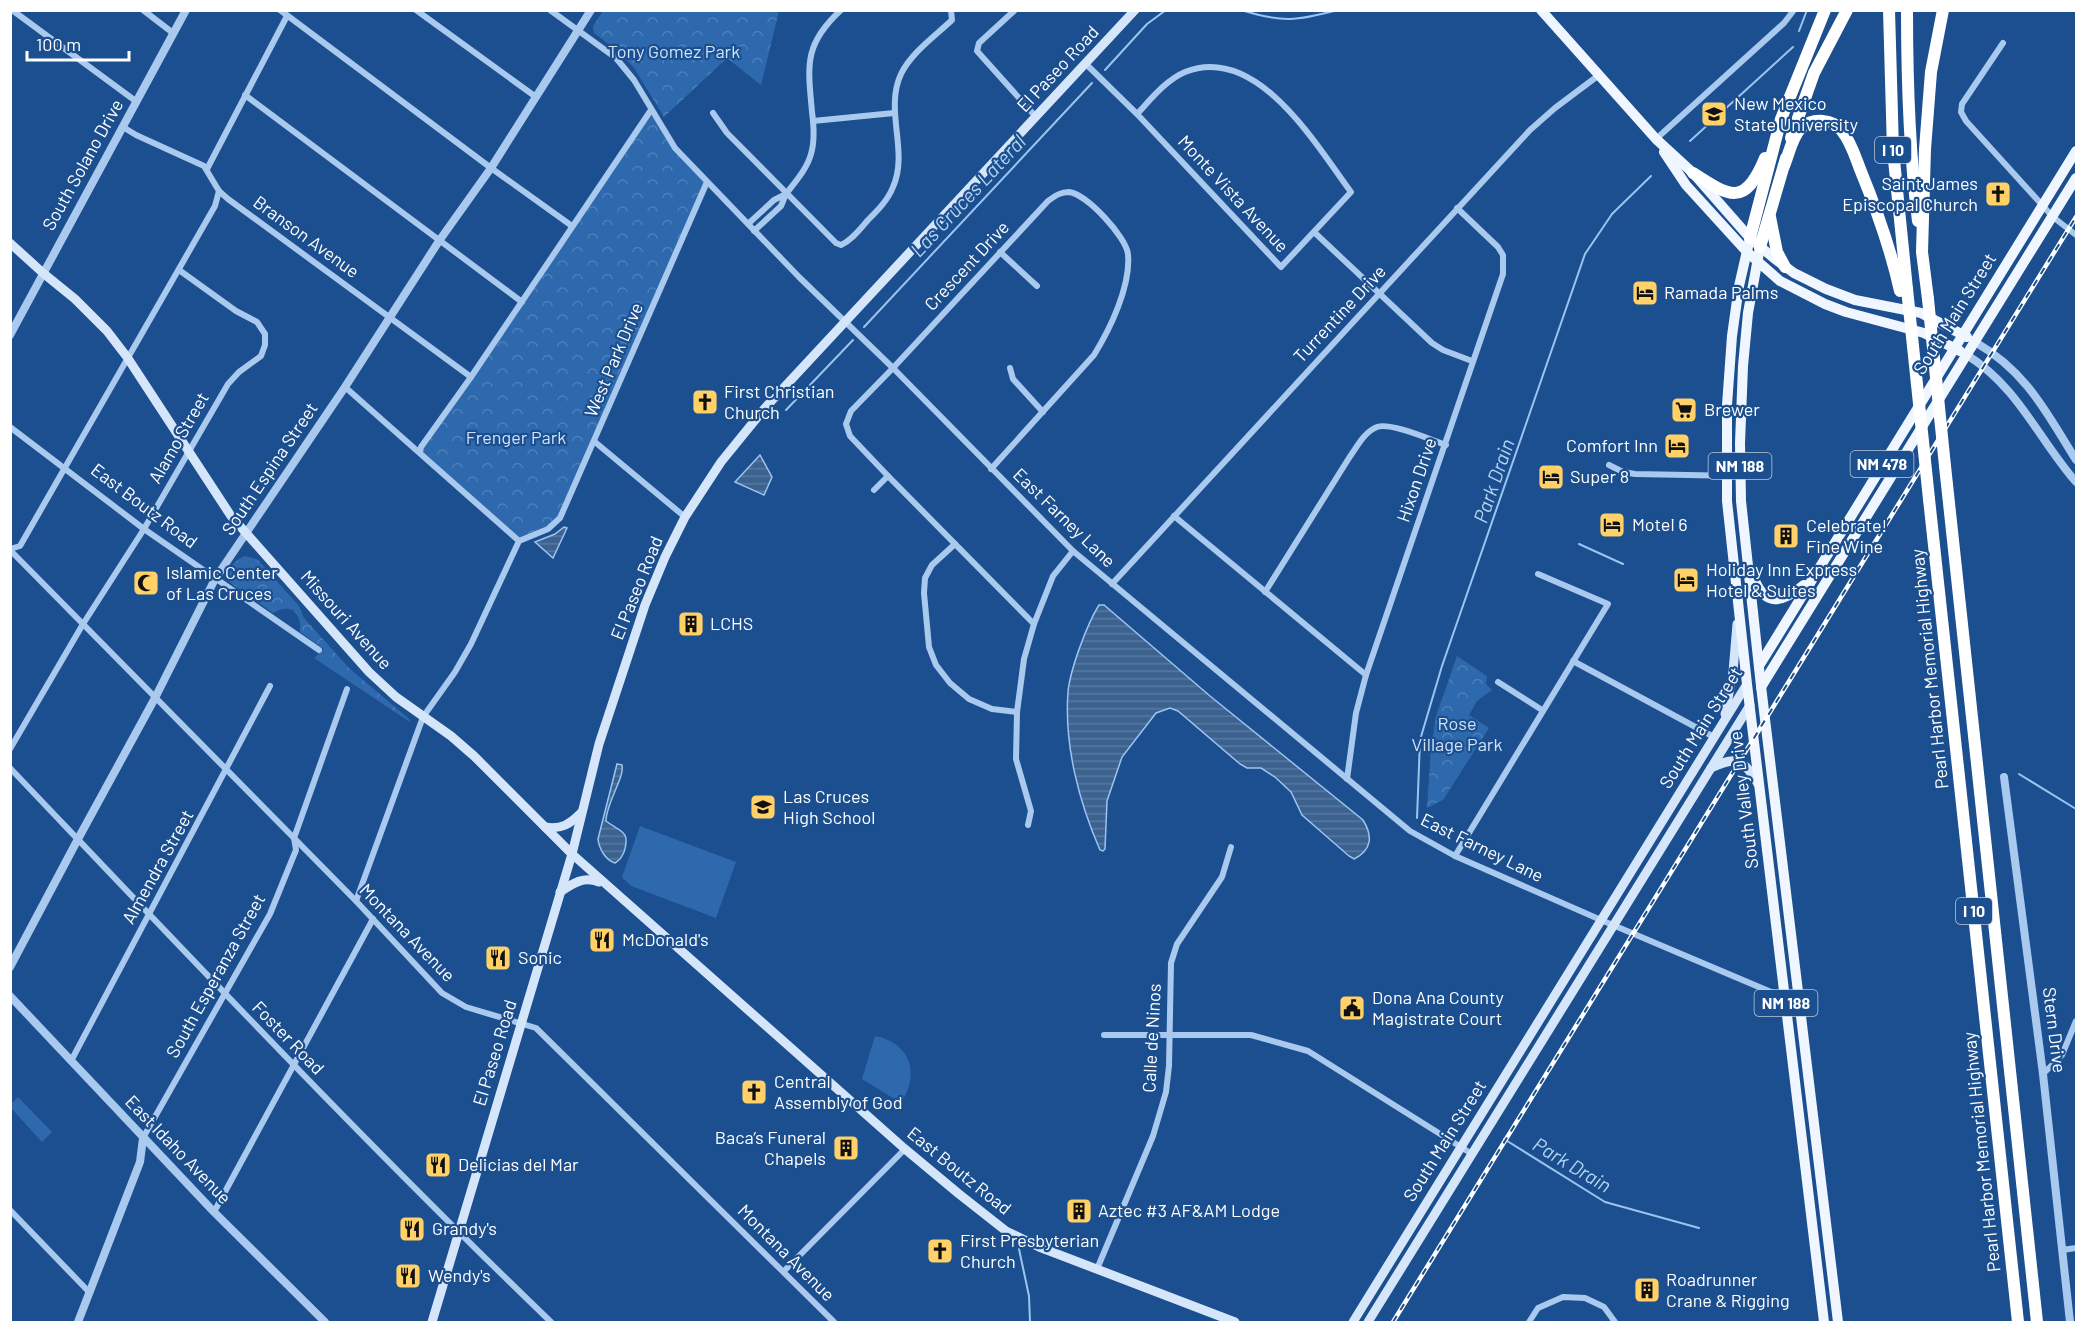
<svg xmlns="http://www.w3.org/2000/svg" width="2087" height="1333" font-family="Barlow,sans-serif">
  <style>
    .grass { fill: #2e69ad }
    .forest { fill: url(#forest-crowns) }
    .water { fill: url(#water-rules); stroke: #9cc4f0; stroke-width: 1.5 }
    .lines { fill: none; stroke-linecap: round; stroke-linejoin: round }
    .stream { stroke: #9cc4f0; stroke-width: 2 }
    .minor { stroke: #a9c9ee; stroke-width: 6 }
    .tertiary { stroke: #a9c9ee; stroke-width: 8 }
    .secondary { stroke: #d6e6fa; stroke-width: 9 }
    .primary { stroke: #f0f6ff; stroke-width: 10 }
    .motorway { stroke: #fff; stroke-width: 12 }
    .rail-casing { stroke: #fff; stroke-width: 4.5 }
    .rail { stroke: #1b4f8f; stroke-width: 2; stroke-dasharray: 7; stroke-linecap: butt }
    .motorway-bridge { stroke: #fff; stroke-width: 12 }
    .labels { text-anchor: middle; stroke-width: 4.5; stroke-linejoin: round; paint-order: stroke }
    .shield { fill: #1b4f8f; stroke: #bbcadd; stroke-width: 1.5 }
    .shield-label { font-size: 16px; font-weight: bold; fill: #fff }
    .park-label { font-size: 18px; fill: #cfe3fa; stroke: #1b4f8f }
    .street-label { font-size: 18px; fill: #fff; stroke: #1b4f8f }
    .poi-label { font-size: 18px; fill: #fff; stroke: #1b4f8f; text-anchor: start }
    .water-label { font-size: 20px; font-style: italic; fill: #b5d3f5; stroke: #1b4f8f }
  </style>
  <defs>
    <pattern id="forest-crowns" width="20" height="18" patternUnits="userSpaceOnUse" patternTransform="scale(1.5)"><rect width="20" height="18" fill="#2e69ad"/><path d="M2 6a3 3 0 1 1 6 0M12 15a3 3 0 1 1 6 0" fill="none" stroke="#4d80b9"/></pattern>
    <pattern id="water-rules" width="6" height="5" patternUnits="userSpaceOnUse" patternTransform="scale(1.5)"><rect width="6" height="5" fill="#3c6290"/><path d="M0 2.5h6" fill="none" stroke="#597aa1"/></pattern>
  </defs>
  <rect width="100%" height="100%" fill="#1b4f8f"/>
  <g class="grass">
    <polygon points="640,826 736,862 716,918 631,886 622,877"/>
    <path d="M875 1036C911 1043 920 1074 901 1103L862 1079Z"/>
    <polygon points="18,1097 52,1132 42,1142 11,1108 11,1104"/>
  </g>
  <g class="forest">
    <polygon points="603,11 603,10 779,11 761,85 727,58 664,117 634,68 619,52 594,33 593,26"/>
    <polygon points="651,110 675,148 707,182 554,525 519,541 420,452"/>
    <path d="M245 556 257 559 299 606 304 618 349 668 408 718 410 722 314 658 324 649 300 632C302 613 291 602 273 613L228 581C224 571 236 559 245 556Z"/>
    <polygon points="1457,656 1487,676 1486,684 1492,690 1477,701 1469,715 1489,728 1443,800 1427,808 1431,748 1436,716"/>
  </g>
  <g class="water">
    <polygon points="760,455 772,477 764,495 735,482"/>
    <polygon points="564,527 567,528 553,558 535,542 555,534"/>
    <path d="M1099 605H1104L1210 696 1363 820C1373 836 1372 850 1354 859L1349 856 1302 815 1291 792 1275 777 1261 768H1247L1240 764 1178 711 1170 708 1156 713 1122 757 1107 801 1105 849 1103 851 1100 850C1079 802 1064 745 1068 692 1070 670 1087 624 1099 605Z"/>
    <path d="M617 764 622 765C625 777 606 803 606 821 620 832 631 830 624 852 621 858 620 860 615 863 605 860 599 848 598 839Z"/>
  </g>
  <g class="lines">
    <g class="stream">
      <path d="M1241 10C1283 23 1296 21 1338 10"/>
      <polyline points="1799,31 1807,10"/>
      <polyline points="1105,70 1147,24 1166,10"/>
      <polyline points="1690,141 1793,47"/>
      <polyline points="864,327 1092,83"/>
      <polyline points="786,410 853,340"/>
      <polyline points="1579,544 1623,564"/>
      <polyline points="2019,774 2076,809"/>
      <polyline points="1417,818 1420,740 1442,666 1585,254 1612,214 1651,176"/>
      <polyline points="1504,1139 1605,1202 1699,1228"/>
      <polyline points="1019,1249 1029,1296 1030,1322"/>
    </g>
    <g class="minor">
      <polyline points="12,10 137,102"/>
      <polyline points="143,10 173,33"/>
      <polyline points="280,10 491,168 572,226"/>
      <polyline points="416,10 536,97"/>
      <polyline points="550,10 616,58 634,80 675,148 799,277 893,368 1073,551 1410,831 1455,856 1601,920 1785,998 1800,1006"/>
      <polyline points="1015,10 979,43 977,51 1036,117"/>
      <polyline points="2003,43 1962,104 1961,112 1966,121 2053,217 2076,235"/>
      <path d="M1086 64 1137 114 1281 267 1351 192C1316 145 1257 43 1185 72 1166 80 1151 99 1137 114"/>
      <polyline points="245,95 522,302"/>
      <path d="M713 113 727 133 836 243 841 245C852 240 860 229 868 220 878 210 888 200 893 187 909 151 884 110 901 74 911 53 935 36 952 20L951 10"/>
      <polyline points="813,121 894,113"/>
      <polyline points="123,127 136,135 204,166 219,191 228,199 471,377"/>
      <polyline points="1656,139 1784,23 1794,10"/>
      <polyline points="207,169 287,16"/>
      <path d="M786 194C795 182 807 169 811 154 815 141 814 127 812 112 808 66 803 45 841 10"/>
      <polyline points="748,224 774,200 786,194 781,206 754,231"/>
      <polyline points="1314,232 1432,343 1443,350 1472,361"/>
      <polyline points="1000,252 1037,286"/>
      <polyline points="1010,368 1013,379 1043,412"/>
      <polyline points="345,387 519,541"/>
      <polyline points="10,427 144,529 319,650"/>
      <polyline points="595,442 685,517"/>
      <polyline points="420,452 421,447 471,377 651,110"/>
      <polyline points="1609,465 1623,472 1635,474 1740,476"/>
      <path d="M991 469 1094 355C1110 329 1131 286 1128 254 1126 237 1087 194 1069 192 1060 192 1055 196 1048 201L893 368 851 411 846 424 850 436 888 476 1034 624"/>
      <polyline points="874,490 888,476"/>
      <polyline points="1174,516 1366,675"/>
      <polyline points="955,544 932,565 925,578 924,593 929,647 936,665 950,683 969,699 992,709 1017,712"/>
      <polyline points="10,549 20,546 215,206 219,191"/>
      <polyline points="10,550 356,901 442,993 466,1007 536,1028 834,1322"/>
      <polyline points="1112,584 1530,130 1555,108 1599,75"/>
      <path d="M1265 592 1349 458C1357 447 1364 432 1377 427 1391 422 1431 440 1446 445"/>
      <polyline points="1573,661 1714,737"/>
      <polyline points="1498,682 1542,710"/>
      <polyline points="10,749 83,624 144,529 228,384 239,372 261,356 265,345 265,334 257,322 236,311 179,270"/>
      <path d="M10 768C188 955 365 1143 551 1322"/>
      <polyline points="1347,779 1356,713 1366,675 1503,274 1503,255 1498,247 1457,208"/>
      <polyline points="1028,825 1031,811 1016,759 1017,712 1024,659 1034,624 1053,576 1073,551"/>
      <polyline points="1455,856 1608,604 1538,574"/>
      <polyline points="356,901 423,717 455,672 471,644 519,541 548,529 560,518 707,182"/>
      <polyline points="1104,1035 1251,1035 1308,1051 1472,1154"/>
      <polyline points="71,1061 270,686"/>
      <polyline points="2043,1074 2062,1055 2076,1021"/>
      <polyline points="143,1138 270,914 296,850 294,838 347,689"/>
      <polyline points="10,1210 90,1293"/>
      <polyline points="214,1212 373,919"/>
      <polyline points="2062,1250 2076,1248"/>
      <polyline points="1097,1269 1153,1136 1166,1092 1169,1066 1171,963 1177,944 1222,877 1231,847"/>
      <polyline points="784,1271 905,1149"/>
      <polyline points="1529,1322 1538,1308 1563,1297 1585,1298 1604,1307 1615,1322"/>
    </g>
    <g class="tertiary">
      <polyline points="10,335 186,10"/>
      <path d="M1975 342C2027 372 2046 412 2076 460"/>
      <path d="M1967 355C2019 388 2037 437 2076 482"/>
      <polyline points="2004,777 2043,1074 2070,1322"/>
      <polyline points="10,967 78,839 155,698 215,579 345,387 439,241 491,168 591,10"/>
      <polyline points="10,996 214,1212 325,1322"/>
      <polyline points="78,1322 140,1162 143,1138"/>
    </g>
    <g class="secondary">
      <polyline points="10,243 43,273 75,299 107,331 127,357 231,516 369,672 396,697 451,736 474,756 572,854 905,1149 959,1194 1006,1231 1039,1247 1235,1322"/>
      <polyline points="1725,714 1733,672 1737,624"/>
      <path d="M1711 768C1738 755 1743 759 1758 784"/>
      <path d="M545 827C561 830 570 824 581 813"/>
      <path d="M560 892C573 883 584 876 599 882"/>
      <polyline points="432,1322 572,854 599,744 645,605 665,557 685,517 721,462 764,409 1135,10"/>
      <polyline points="1353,1322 1747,684"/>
      <polyline points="1368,1322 1750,705"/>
    </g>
    <g class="primary">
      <polyline points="1541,10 1656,139 1693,173 1750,238 1775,259 1794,273 1826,289 1855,300 1921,313 1967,337"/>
      <polyline points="1664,152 1686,185 1747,252 1780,281 1825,304 1846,312 1924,333 1960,351"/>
      <polyline points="1750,238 1739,286 1732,336 1727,405 1727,501 1747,684 1824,1322"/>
      <polyline points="1760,247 1748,313 1743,366 1740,443 1741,501 1761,686 1838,1322"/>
      <path d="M1753 576C1765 608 1781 603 1804 585"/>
      <polyline points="1759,666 2076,151"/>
      <polyline points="1761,687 2076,178"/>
    </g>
    <g class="motorway">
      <polyline points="1889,10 1893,150 1907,289"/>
      <path d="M1907 10C1907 81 1909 151 1918 221"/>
      <polyline points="1791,138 1814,73 1847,10"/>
      <path d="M1784 166C1789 154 1792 137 1801 128 1813 117 1833 119 1842 131 1851 142 1855 156 1860 169 1876 208 1891 250 1900 291"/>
      <path d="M1693 173C1730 197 1745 207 1765 158"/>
      <polyline points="1770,217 1777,252 1785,267"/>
      <polyline points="1750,238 1781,119 1825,10"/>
      <polyline points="1760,247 1786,158"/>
      <polyline points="1928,299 1922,252 1925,149 1931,72 1943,10"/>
      <polyline points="1945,466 2037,1322"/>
      <polyline points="1929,499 2018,1322"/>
    </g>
    <defs>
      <polyline id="rail" points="1393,1322 2076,217"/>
    </defs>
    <use href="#rail" class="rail-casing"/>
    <use href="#rail" class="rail"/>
    <g class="motorway-bridge">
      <polyline points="1907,289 1929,499"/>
      <polyline points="1928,299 1945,466"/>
    </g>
  </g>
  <defs>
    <symbol id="university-square" viewBox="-11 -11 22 22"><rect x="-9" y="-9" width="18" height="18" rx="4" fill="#ffd166" stroke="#1b4f8f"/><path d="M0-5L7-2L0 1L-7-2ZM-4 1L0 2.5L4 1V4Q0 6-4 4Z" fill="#111"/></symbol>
    <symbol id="church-square" viewBox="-11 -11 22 22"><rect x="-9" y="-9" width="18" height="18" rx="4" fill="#ffd166" stroke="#1b4f8f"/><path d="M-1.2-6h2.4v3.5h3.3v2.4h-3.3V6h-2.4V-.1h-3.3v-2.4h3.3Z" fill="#111"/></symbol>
    <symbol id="hotel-square" viewBox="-11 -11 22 22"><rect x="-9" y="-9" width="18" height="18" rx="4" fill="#ffd166" stroke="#1b4f8f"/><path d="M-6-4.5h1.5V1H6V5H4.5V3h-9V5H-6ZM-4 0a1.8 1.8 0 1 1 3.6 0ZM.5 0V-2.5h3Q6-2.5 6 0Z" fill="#111"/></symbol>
    <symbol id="supermarket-square" viewBox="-11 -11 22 22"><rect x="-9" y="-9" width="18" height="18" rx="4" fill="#ffd166" stroke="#1b4f8f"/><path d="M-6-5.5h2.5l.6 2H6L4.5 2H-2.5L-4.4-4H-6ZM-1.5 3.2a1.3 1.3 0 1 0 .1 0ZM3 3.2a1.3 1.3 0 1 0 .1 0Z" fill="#111"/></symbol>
    <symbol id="building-square" viewBox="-11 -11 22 22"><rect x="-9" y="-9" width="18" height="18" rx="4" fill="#ffd166" stroke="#1b4f8f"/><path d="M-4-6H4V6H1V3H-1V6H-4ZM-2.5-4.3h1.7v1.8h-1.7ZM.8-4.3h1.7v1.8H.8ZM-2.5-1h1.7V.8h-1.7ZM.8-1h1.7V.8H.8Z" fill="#111"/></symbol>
    <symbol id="mosque-square" viewBox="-11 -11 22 22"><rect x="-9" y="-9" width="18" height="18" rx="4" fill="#ffd166" stroke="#1b4f8f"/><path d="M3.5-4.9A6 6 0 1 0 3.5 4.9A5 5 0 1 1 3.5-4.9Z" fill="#111"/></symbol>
    <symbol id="school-square" viewBox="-11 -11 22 22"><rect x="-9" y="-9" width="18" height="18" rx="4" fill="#ffd166" stroke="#1b4f8f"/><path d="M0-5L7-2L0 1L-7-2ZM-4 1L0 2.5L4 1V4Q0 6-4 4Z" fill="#111"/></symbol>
    <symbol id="restaurant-square" viewBox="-11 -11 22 22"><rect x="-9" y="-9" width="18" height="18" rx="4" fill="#ffd166" stroke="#1b4f8f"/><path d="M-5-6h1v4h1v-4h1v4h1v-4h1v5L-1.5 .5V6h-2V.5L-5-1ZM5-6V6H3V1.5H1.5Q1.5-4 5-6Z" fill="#111"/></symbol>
    <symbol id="civic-square" viewBox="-11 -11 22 22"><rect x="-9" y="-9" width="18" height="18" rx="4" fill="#ffd166" stroke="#1b4f8f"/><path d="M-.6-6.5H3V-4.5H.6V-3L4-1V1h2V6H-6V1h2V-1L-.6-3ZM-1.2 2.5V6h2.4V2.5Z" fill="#111"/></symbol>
  </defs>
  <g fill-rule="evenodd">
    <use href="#university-square" x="1699" y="99" width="30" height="30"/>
    <use href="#church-square" x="1983" y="179" width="30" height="30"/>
    <use href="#hotel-square" x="1630" y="278" width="30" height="30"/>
    <use href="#church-square" x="690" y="387" width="30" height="30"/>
    <use href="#supermarket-square" x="1669" y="395" width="30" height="30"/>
    <use href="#hotel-square" x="1662" y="431" width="30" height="30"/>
    <use href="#hotel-square" x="1536" y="462" width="30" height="30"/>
    <use href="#hotel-square" x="1597" y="510" width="30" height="30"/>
    <use href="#building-square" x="1771" y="521" width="30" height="30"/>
    <use href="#hotel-square" x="1671" y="565" width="30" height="30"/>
    <use href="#mosque-square" x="131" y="568" width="30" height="30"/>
    <use href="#building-square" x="676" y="609" width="30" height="30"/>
    <use href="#school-square" x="748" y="792" width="30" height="30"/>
    <use href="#restaurant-square" x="587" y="925" width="30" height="30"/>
    <use href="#restaurant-square" x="483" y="943" width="30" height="30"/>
    <use href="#civic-square" x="1337" y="993" width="30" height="30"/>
    <use href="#church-square" x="739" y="1077" width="30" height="30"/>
    <use href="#building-square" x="831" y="1133" width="30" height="30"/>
    <use href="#restaurant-square" x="423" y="1150" width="30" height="30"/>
    <use href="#building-square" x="1064" y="1196" width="30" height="30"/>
    <use href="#restaurant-square" x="397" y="1214" width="30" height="30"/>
    <use href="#church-square" x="925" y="1236" width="30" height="30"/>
    <use href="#restaurant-square" x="393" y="1261" width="30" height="30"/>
    <use href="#building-square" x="1632" y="1275" width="30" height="30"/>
  </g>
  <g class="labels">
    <g class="shield">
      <rect x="1875" y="137" width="36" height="26" rx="4.5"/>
      <rect x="1850.5" y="451" width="63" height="26" rx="4.5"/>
      <rect x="1708.5" y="453" width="63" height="26" rx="4.5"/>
      <rect x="1956" y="898" width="36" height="26" rx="4.5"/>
      <rect x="1754.5" y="990" width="63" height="26" rx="4.5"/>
    </g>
    <g class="shield-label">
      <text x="1893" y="156">I 10</text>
      <text x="1882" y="470">NM 478</text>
      <text x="1740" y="472">NM 188</text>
      <text x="1974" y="917">I 10</text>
      <text x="1786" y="1009">NM 188</text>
    </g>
    <g class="park-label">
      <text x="674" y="58">Tony Gomez Park</text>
      <text x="516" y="444">Frenger Park</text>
      <text x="1457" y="730">Rose<tspan x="1457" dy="21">Village Park</tspan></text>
    </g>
    <g class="street-label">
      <text transform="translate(1058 69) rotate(-47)" y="6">El Paseo Road</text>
      <text transform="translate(83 165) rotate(-61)" y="6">South Solano Drive</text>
      <text transform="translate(1233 194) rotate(47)" y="6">Monte Vista Avenue</text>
      <text transform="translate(306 237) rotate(36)" y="6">Branson Avenue</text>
      <text transform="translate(967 266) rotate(-47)" y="6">Crescent Drive</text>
      <text transform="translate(1340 314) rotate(-47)" y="6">Turrentine Drive</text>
      <text transform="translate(1955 314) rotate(-58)" y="6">South Main Street</text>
      <text transform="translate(614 360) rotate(-67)" y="6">West Park Drive</text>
      <text transform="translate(179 438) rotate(-60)" y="6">Alamo Street</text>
      <text transform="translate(270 469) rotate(-56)" y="6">South Espina Street</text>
      <text transform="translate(1417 480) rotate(-71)" y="6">Hixon Drive</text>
      <text transform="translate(144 506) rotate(37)" y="6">East Boutz Road</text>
      <text transform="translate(1064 518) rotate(44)" y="6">East Farney Lane</text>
      <text transform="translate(637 588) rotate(-68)" y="6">El Paseo Road</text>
      <text transform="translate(346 620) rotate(48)" y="6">Missouri Avenue</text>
      <text transform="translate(1930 669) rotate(-96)" y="6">Pearl Harbor Memorial Highway</text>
      <text transform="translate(1701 728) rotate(-58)" y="6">South Main Street</text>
      <text transform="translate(1744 800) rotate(-97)" y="6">South Valley Drive</text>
      <text transform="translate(1482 848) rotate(26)" y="6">East Farney Lane</text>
      <text transform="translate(158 867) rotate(-61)" y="6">Almendra Street</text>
      <text transform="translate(407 933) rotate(46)" y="6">Montana Avenue</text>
      <text transform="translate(216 976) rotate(-61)" y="6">South Esperanza Street</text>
      <text transform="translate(2054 1030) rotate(83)" y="6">Stern Drive</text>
      <text transform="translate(288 1038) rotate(46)" y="6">Foster Road</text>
      <text transform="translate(1152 1038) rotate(-87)" y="6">Calle de Ninos</text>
      <text transform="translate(495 1053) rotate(-73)" y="6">El Paseo Road</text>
      <text transform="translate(1445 1141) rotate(-58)" y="6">South Main Street</text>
      <text transform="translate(178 1150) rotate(46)" y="6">East Idaho Avenue</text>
      <text transform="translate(1982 1152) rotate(-96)" y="6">Pearl Harbor Memorial Highway</text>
      <text transform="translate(959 1171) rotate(39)" y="6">East Boutz Road</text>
      <text transform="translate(786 1253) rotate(45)" y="6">Montana Avenue</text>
    </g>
    <g class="poi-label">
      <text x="1734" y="110">New Mexico<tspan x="1734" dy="21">State University</tspan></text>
      <text x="1978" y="190" text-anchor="end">Saint James<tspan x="1978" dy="21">Episcopal Church</tspan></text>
      <text x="1664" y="299">Ramada Palms</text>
      <text x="724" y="398">First Christian<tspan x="724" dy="21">Church</tspan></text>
      <text x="1704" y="416">Brewer</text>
      <text x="1658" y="452" text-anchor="end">Comfort Inn</text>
      <text x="1570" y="483">Super 8</text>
      <text x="1632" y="531">Motel 6</text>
      <text x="1806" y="532">Celebrate!<tspan x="1806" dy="21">Fine Wine</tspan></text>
      <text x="1706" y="576">Holiday Inn Express<tspan x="1706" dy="21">Hotel &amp; Suites</tspan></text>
      <text x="166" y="579">Islamic Center<tspan x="166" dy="21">of Las Cruces</tspan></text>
      <text x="710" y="630">LCHS</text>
      <text x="783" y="803">Las Cruces<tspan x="783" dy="21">High School</tspan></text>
      <text x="622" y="946">McDonald's</text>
      <text x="518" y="964">Sonic</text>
      <text x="1372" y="1004">Dona Ana County<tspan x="1372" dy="21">Magistrate Court</tspan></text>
      <text x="774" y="1088">Central<tspan x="774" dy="21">Assembly of God</tspan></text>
      <text x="826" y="1144" text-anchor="end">Baca’s Funeral<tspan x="826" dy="21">Chapels</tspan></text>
      <text x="458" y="1171">Delicias del Mar</text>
      <text x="1098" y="1217">Aztec #3 AF&amp;AM Lodge</text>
      <text x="432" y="1235">Grandy's</text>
      <text x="960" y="1247">First Presbyterian<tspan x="960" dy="21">Church</tspan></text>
      <text x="428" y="1282">Wendy's</text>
      <text x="1666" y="1286">Roadrunner<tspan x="1666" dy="21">Crane &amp; Rigging</tspan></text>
    </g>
    <g class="water-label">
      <text transform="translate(968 196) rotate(-47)" y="7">Las Cruces Lateral</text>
      <text transform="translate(1494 481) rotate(-71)" y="7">Park Drain</text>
      <text transform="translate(1572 1165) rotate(31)" y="7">Park Drain</text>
    </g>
  </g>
  <rect width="2087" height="1333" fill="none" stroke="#ffffff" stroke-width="24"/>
  <path d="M27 51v9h102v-9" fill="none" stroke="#ffffff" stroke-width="3"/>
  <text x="36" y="51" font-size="18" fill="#ffffff" stroke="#1b4f8f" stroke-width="4.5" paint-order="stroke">100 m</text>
</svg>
